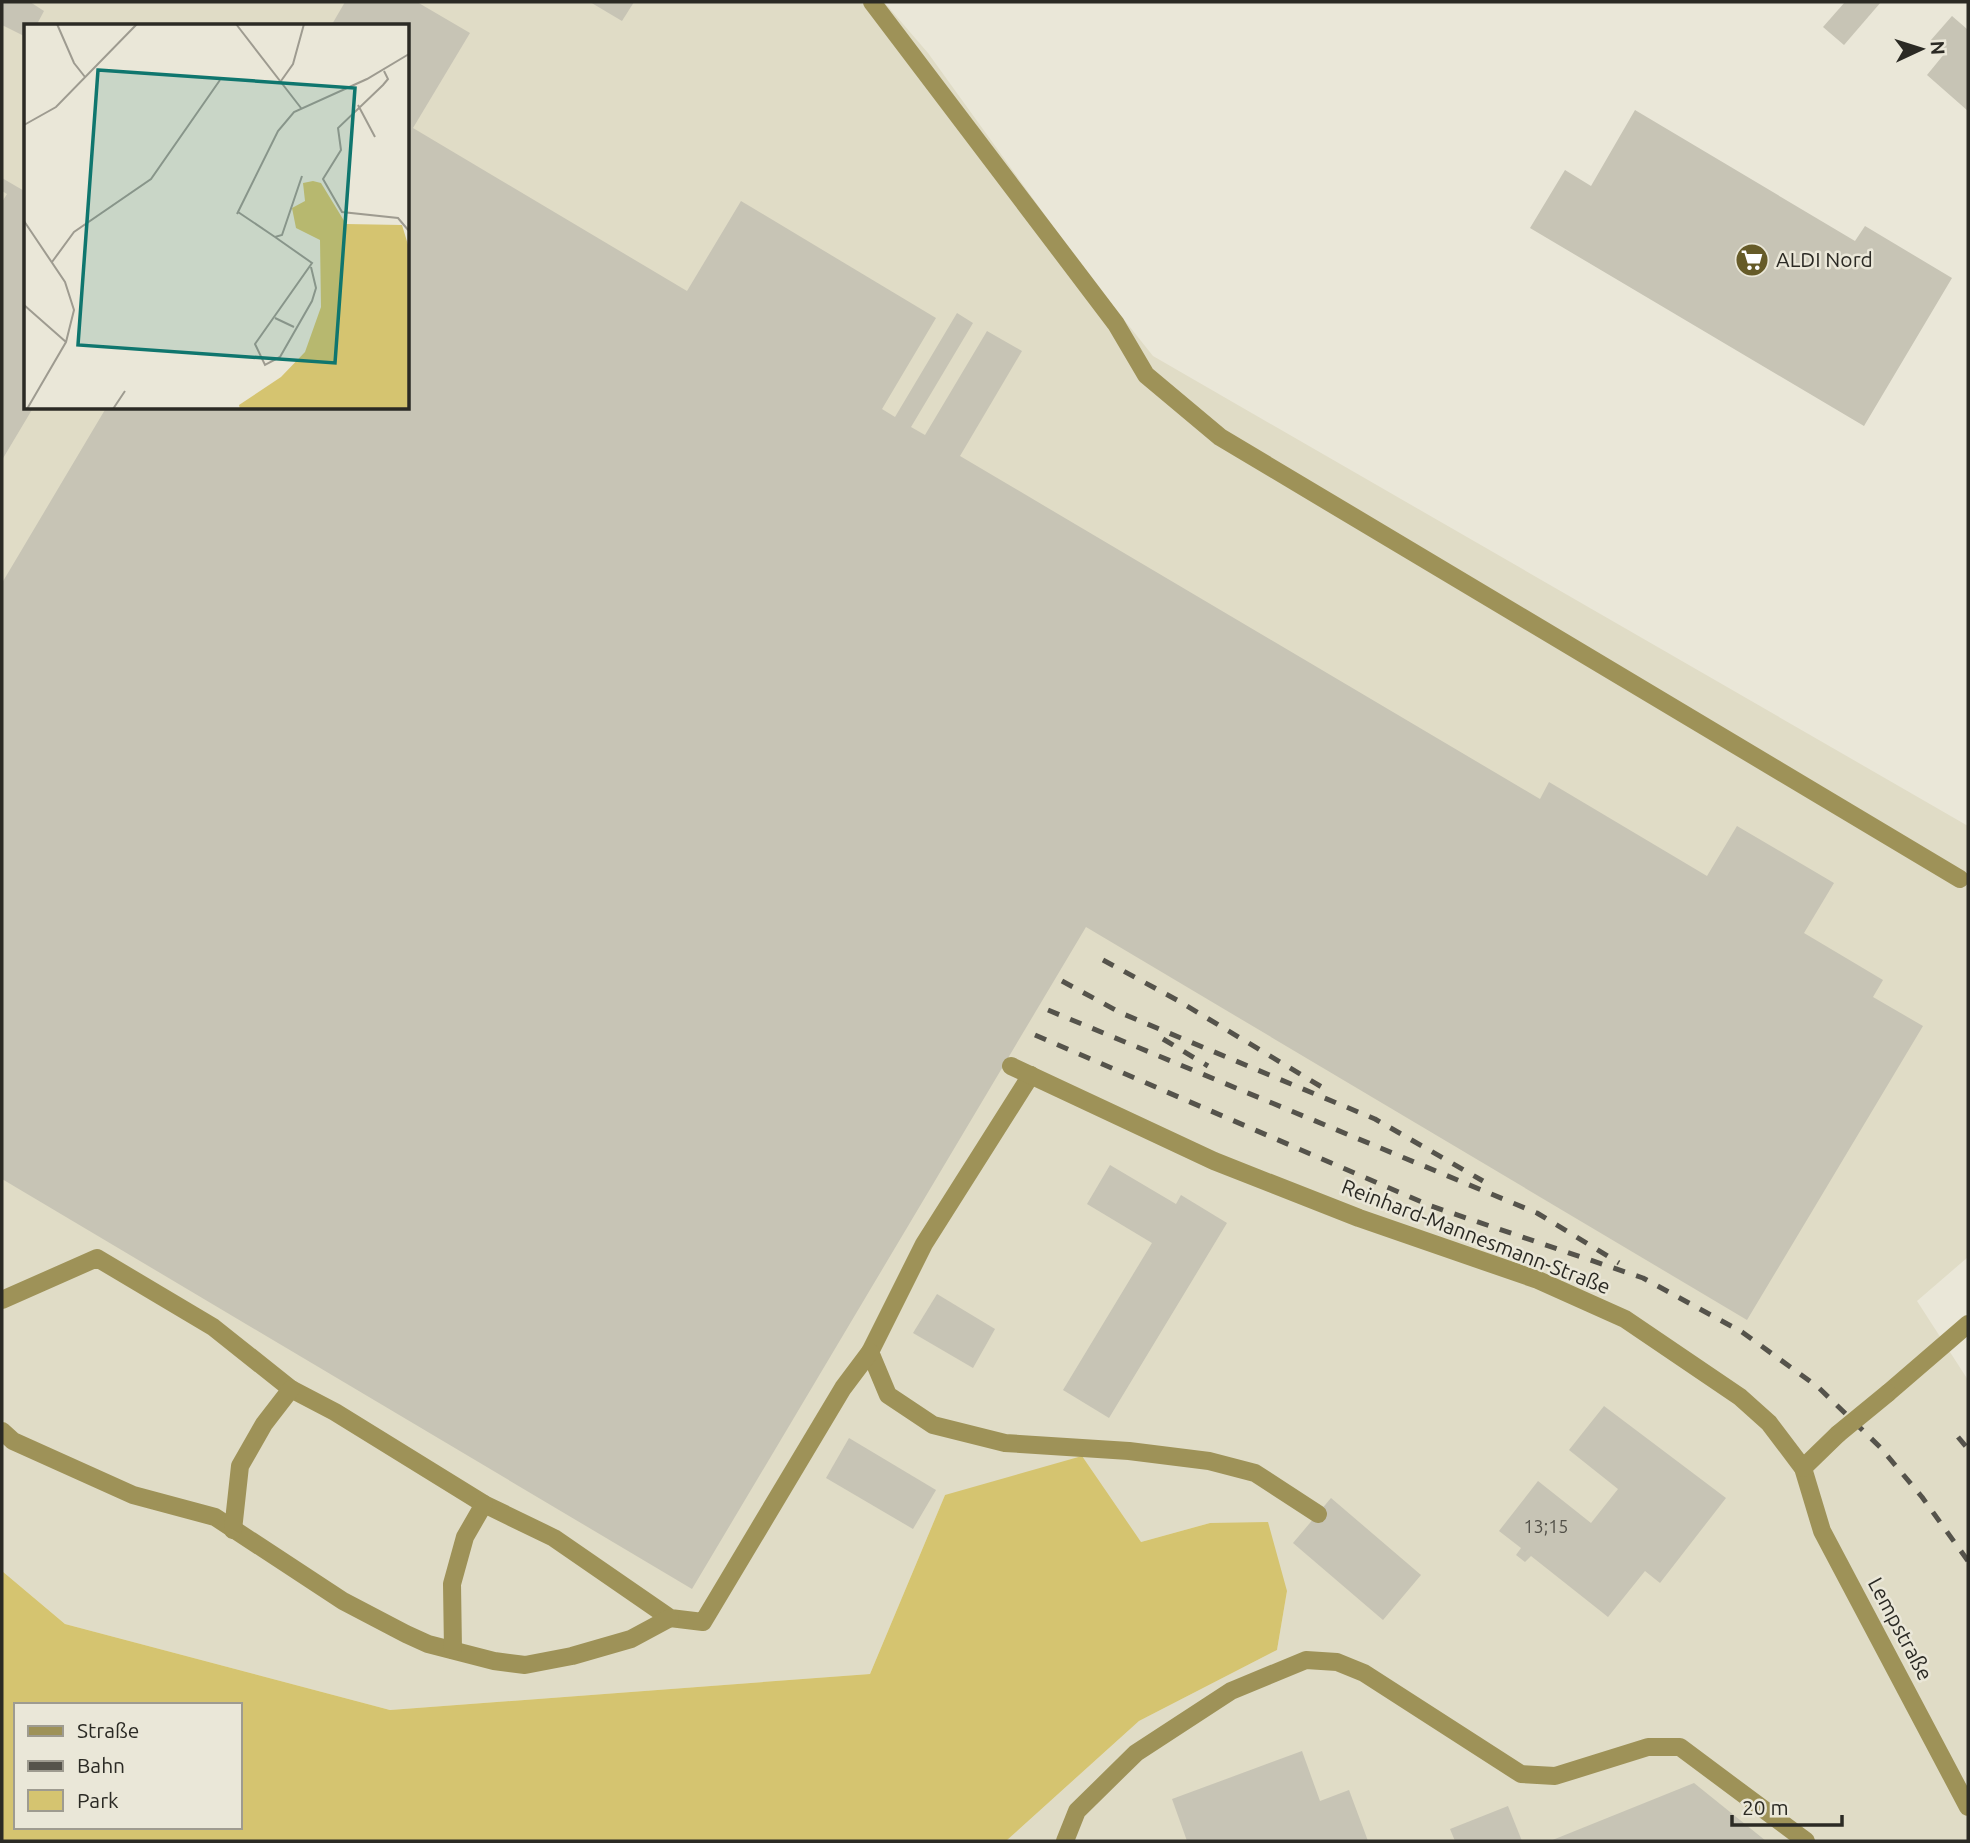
<svg xmlns="http://www.w3.org/2000/svg" width="1970" height="1843" font-family="Ubuntu,sans-serif">
  <style>
    .built { fill: #e0dcc6; fill-rule: evenodd }
    .green { fill: #d5c470; fill-rule: evenodd }
    .building { fill: #c7c4b5 }
    .lines { fill: none; stroke-linecap: round; stroke-linejoin: round }
    .lane { stroke: #9e9258; stroke-width: 18 }
    .street { stroke: #9e9258; stroke-width: 18 }
    .rail { stroke: #55534b; stroke-width: 5; stroke-dasharray: 12 12; stroke-linecap: butt }
    .street-bridge { stroke: #9e9258; stroke-width: 18 }
    .labels { text-anchor: middle; stroke-width: 5; stroke-linejoin: round; paint-order: stroke }
    .number-label { font-size: 18px; fill: #525048 }
    .poi-label { font-size: 21px; fill: #2b2a24; stroke: #eae7d8; text-anchor: start }
    .street-label { font-size: 21px; fill: #2b2a24; stroke: #eae7d8 }
    .inset-road { fill: none; stroke: #9e9b90; stroke-width: 2 }
    .view { fill: #0f766e; fill-opacity: 0.15; stroke: #0f766e; stroke-width: 3.5 }
    .inset-edge { fill: none; stroke: #2b2a24; stroke-width: 3.5 }
  </style>
  <rect width="100%" height="100%" fill="#eae7d8"/>
  <path class="built" d="M2 2H884L928 53 1086 272 1153 356 1968 826V1257L1917 1301 1968 1380V1841H1006L1139 1721 1277 1650 1287 1591 1210 1523 1141 1542 945 1495 870 1674 390 1710 65 1624 2 1571ZM26 26H408V408H26Z"/>
  <path class="green" d="M1082 1456 1141 1542 1210 1523 1268 1522 1287 1591 1277 1650 1139 1721 1006 1841H2V1571L65 1624 390 1710 870 1674 945 1495ZM16 1705H240V1827H16Z"/>
  <g class="building">
    <polygon points="2,2 30,2 44,11 36,26 26,26 26,37 2,25"/>
    <polygon points="345,2 417,2 470,33 413,128 687,291 741,201 936,318 882,409 895,417 957,313 973,323 911,427 925,435 987,331 1022,351 960,456 1540,799 1549,782 1707,876 1737,826 1834,883 1804,933 1883,980 1873,997 1923,1026 1747,1320 1086,927 692,1589 2,1179 2,583 106,408 408,408 408,26 331,26"/>
    <polygon points="590,2 634,2 622,21"/>
    <polygon points="1845,2 1881,2 1844,45 1823,27"/>
    <polygon points="1952,16 1967,29 1968,27 1968,111 1927,75 1945,53 1931,40"/>
    <polygon points="1635,110 1855,241 1865,226 1952,278 1864,426 1530,228 1565,170 1591,186"/>
    <polygon points="2,178 26,192 26,408 33,408 2,460 2,202 7,194 2,191"/>
    <polygon points="1110,1165 1176,1204 1181,1195 1227,1223 1109,1418 1063,1390 1152,1243 1087,1204"/>
    <polygon points="937,1294 995,1329 973,1368 913,1333"/>
    <polygon points="1604,1406 1726,1498 1660,1583 1645,1571 1608,1617 1531,1556 1525,1562 1516,1555 1521,1548 1499,1531 1538,1481 1591,1523 1618,1489 1569,1450"/>
    <polygon points="849,1438 936,1490 913,1529 826,1478"/>
    <polygon points="1331,1498 1421,1575 1383,1620 1293,1543"/>
    <polygon points="1302,1751 1320,1801 1349,1790 1368,1841 1187,1841 1172,1799"/>
    <polygon points="1694,1783 1766,1841 1550,1841"/>
    <polygon points="1508,1806 1522,1841 1455,1841 1450,1829"/>
  </g>
  <g class="lines">
    <g class="lane">
      <polyline points="872,2 1116,324 1146,375 1220,437 1960,879"/>
      <polyline points="1031,1075 924,1244 870,1352 888,1395 933,1425 1005,1443 1129,1451 1209,1461 1255,1473 1318,1514"/>
      <polyline points="2,1300 97,1258 213,1327 291,1389 335,1412 484,1504 554,1538 670,1618 703,1622 843,1388 870,1352"/>
      <polyline points="2,1431 13,1441 133,1495 215,1517 343,1601 406,1634 428,1644 494,1661 525,1665 572,1656 631,1639 670,1618"/>
      <polyline points="233,1530 240,1466 264,1424 291,1389"/>
      <polyline points="453,1650 452,1584 465,1537 484,1504"/>
      <polyline points="1065,1841 1077,1811 1136,1753 1231,1691 1306,1660 1337,1662 1364,1673 1521,1774 1555,1776 1648,1747 1680,1747 1806,1841"/>
    </g>
    <g class="street">
      <polyline points="1011,1066 1214,1161 1359,1218 1538,1280 1625,1319 1740,1397 1769,1423 1803,1468 1822,1531 1968,1807"/>
      <polyline points="1888,1393 1968,1324"/>
      <polyline points="1803,1468 1838,1434"/>
    </g>
    <g class="rail">
      <polyline points="1103,960 1177,1000 1330,1092"/>
      <polyline points="1062,981 1121,1013 1375,1119 1483,1181"/>
      <polyline points="1048,1010 1537,1213 1619,1263"/>
      <polyline points="1035,1035 1431,1206 1643,1278 1742,1332 1818,1387 1880,1447 1922,1497 1968,1561"/>
      <polyline points="1163,1039 1208,1066"/>
      <polyline points="1958,1437 1968,1449"/>
    </g>
    <polyline class="street-bridge" points="1838,1434 1888,1393"/>
  </g>
  <defs>
    <symbol id="supermarket-disc" viewBox="-11 -11 22 22"><circle r="9.5" fill="#665b28" stroke="#eae7d8"/><path d="M-6-5.5h2.5l.6 2H6L4.5 2H-2.5L-4.4-4H-6ZM-1.5 3.2a1.3 1.3 0 1 0 .1 0ZM3 3.2a1.3 1.3 0 1 0 .1 0Z" fill="#fff"/></symbol>
  </defs>
  <g fill-rule="evenodd">
    <use href="#supermarket-disc" x="1733" y="241" width="38" height="38"/>
  </g>
  <g class="labels">
    <g class="number-label">
      <text x="1546" y="1533">13;15</text>
    </g>
    <g class="poi-label">
      <text x="1776" y="267">ALDI Nord</text>
    </g>
    <g class="street-label">
      <text transform="translate(1476 1237) rotate(21)" y="7">Reinhard-Mannesmann-Straße</text>
      <text transform="translate(1900 1629) rotate(62)" y="7">Lempstraße</text>
    </g>
  </g>
  <g transform="translate(24 24)">
    <rect width="385" height="385" fill="#eae7d8"/>
    <path d="M289 157 297 159 322 200 378 201 385 224V385H216L215 381 257 353 281 328 297 283 296 216 272 204 268 184 281 177 279 159Z" fill="#d5c470"/>
    <path class="inset-road" d="M33 0 50 39 61 53M212 0 277 84M360 47 364 55 359 61 314 104 317 126 299 155 318 188 374 194 385 207M257 57 269 40 280 0M334 81 351 113M0 101 32 83 113 0M214 188 251 213 258 211 278 152M213 190 254 107 270 88 343 55 385 30M0 197 41 258 50 286 42 318 3 385M251 213 288 239 231 320 241 341 256 333 288 277 292 264 287 243M28 238 50 208 127 155 196 56M0 281 42 318M251 294 270 303M89 385 101 367"/>
    <path class="view" d="M74 46 331 64 311 339 54 321Z"/>
    <rect width="385" height="385" class="inset-edge"/>
  </g>
  <rect width="1970" height="1843" fill="none" stroke="#2b2a24" stroke-width="7"/>
  <rect x="14" y="1703" width="228" height="126" fill="#eae7d8" stroke="#9e9b90" stroke-width="2"/>
  <rect x="28" y="1726" width="35" height="10" fill="#9e9258" stroke="#9e9b90" stroke-width="2"/>
  <text x="77" y="1738" font-size="21" fill="#2b2a24">Straße</text>
  <rect x="28" y="1761" width="35" height="10" fill="#55534b" stroke="#9e9b90" stroke-width="2"/>
  <text x="77" y="1773" font-size="21" fill="#2b2a24">Bahn</text>
  <rect x="28" y="1790" width="35" height="21" fill="#d5c470" stroke="#9e9b90" stroke-width="2"/>
  <text x="77" y="1808" font-size="21" fill="#2b2a24">Park</text>
  <g transform="translate(1921 49) rotate(86)" stroke="#eae7d8" stroke-width="5" paint-order="stroke">
  <path d="M0-5L12 26L0 18L-12 26Z" fill="#2b2a24"/>
  <text y="-10" font-size="19" font-weight="bold" text-anchor="middle" fill="#2b2a24">N</text>
  </g>
  <path d="M1732 1815v10h110v-10" fill="none" stroke="#2b2a24" stroke-width="3.5"/>
  <text x="1742" y="1815" font-size="21" fill="#2b2a24" stroke="#eae7d8" stroke-width="5" paint-order="stroke">20 m</text>
</svg>
